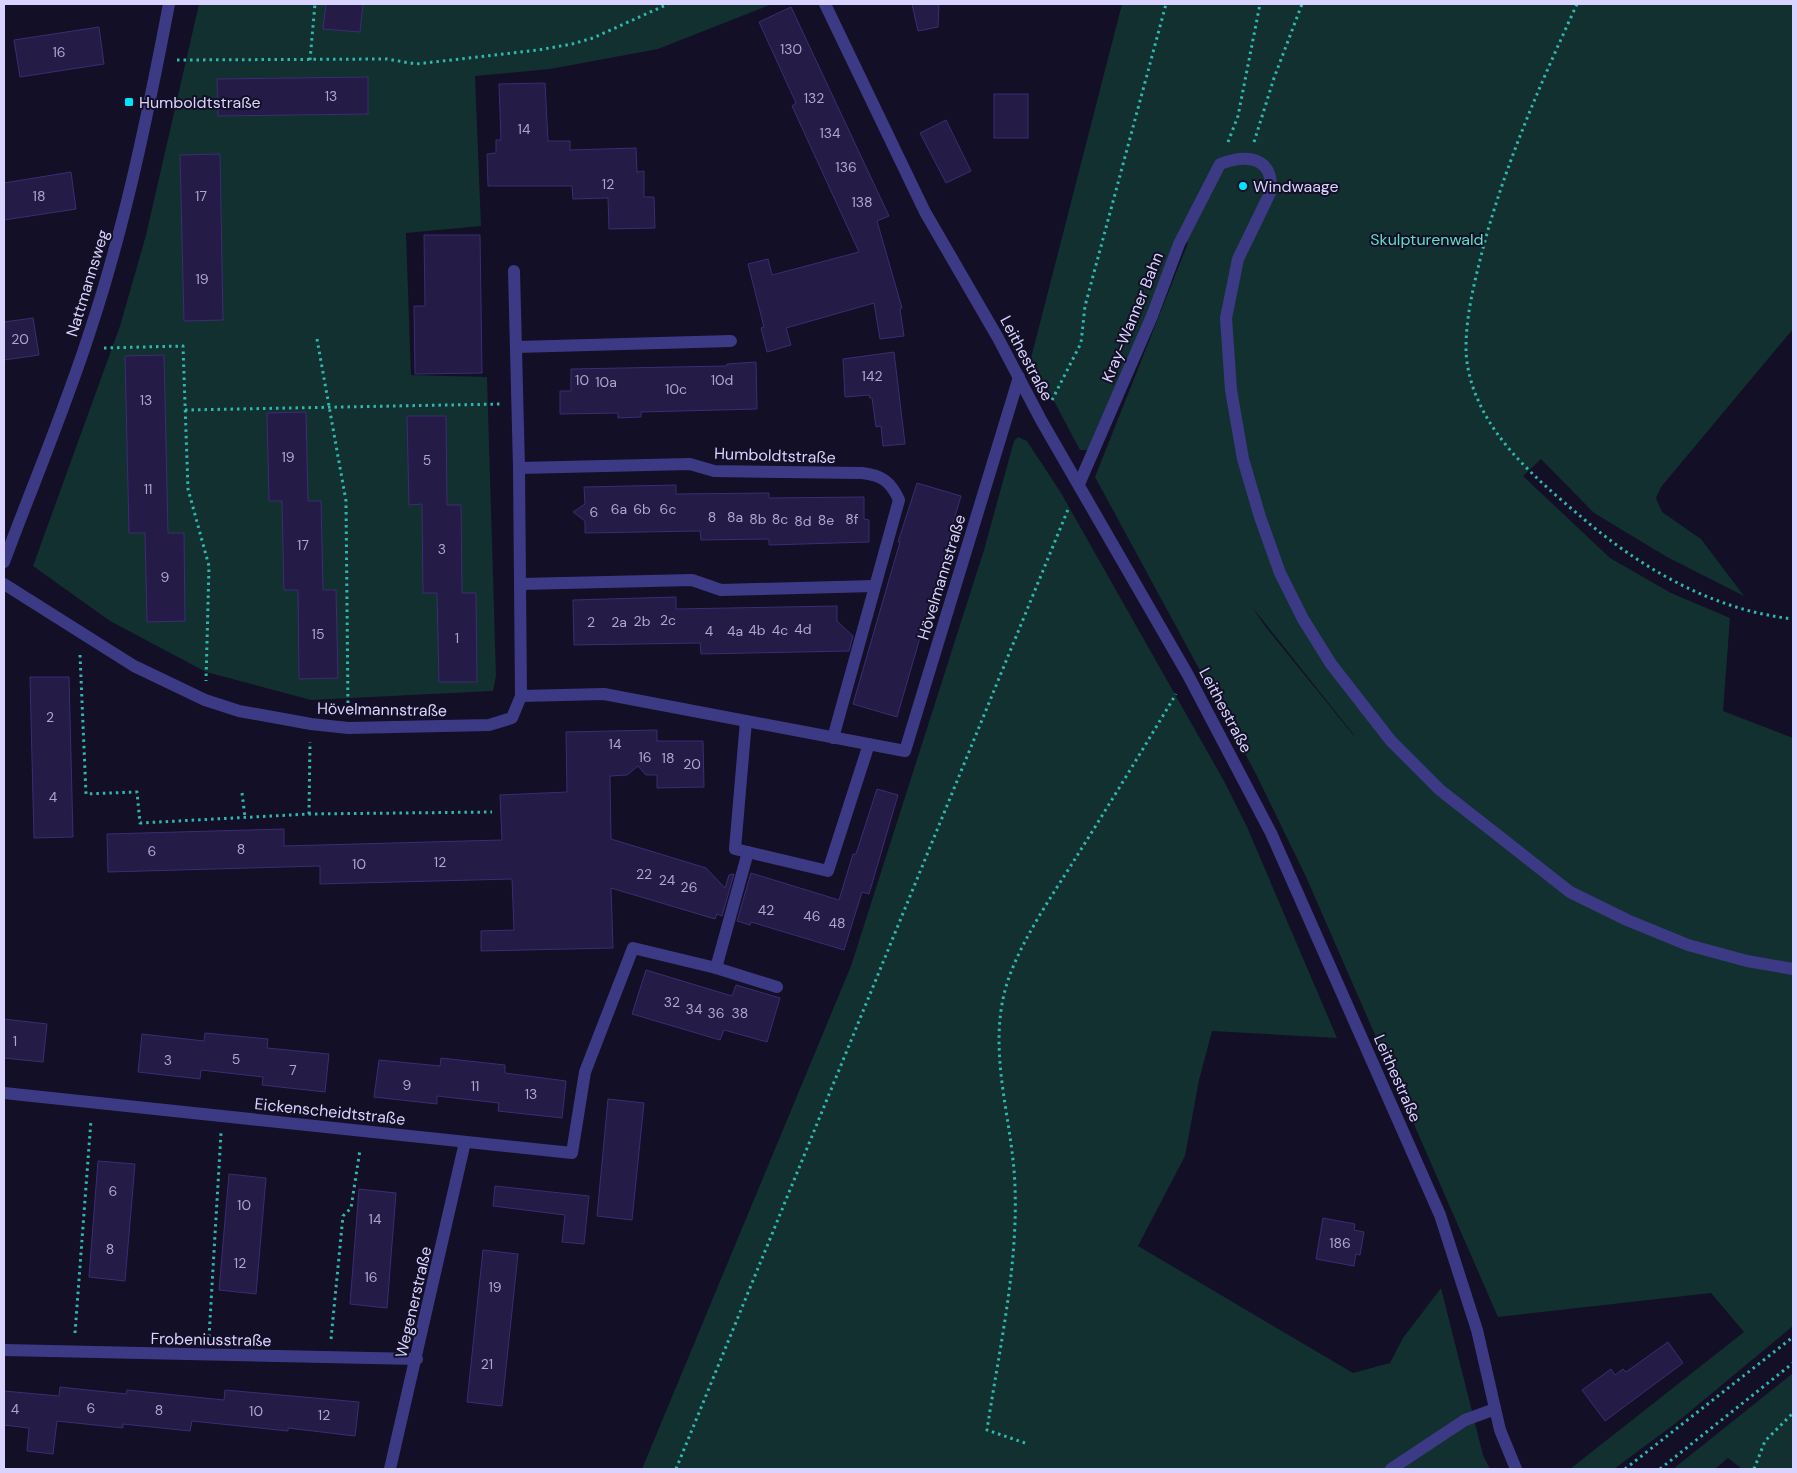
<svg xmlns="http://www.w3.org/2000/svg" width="1797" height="1473" font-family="'DM Sans',sans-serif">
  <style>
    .green { fill: #12302f; fill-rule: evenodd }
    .building { fill: #241b47; stroke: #3b2d73 }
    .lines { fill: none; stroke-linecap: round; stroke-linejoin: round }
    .path { stroke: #2fb8b0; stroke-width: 3; stroke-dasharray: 2.5 4; stroke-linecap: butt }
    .minor { stroke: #3d3a85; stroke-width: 12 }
    .poi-dot { fill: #00e5ff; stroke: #130f26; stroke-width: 2 }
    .labels { text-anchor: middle; stroke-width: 4; stroke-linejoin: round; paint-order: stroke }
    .number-label { font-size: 14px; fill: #aca6d1 }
    .poi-label { font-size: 16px; fill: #d9d4ff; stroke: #130f26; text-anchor: start }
    .park-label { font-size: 16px; fill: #5fe0c0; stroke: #130f26 }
    .street-label { font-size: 16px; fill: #d9d4ff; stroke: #130f26 }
  </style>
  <rect width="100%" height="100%" fill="#130f26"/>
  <g class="green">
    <polygon points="199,4 772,4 658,49 550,69 475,76 481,226 406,233 411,375 487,377 496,676 493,691 311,700 206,672 110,621 33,566 120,326 146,235"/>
    <path d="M1122 4H1793V329L1661 487 1656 498 1662 512 1701 539 1744 596 1667 557 1594 513 1541 459 1523 476 1610 558 1671 593 1730 618 1723 711 1793 738V1326L1676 1423 1614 1469H1570L1744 1332 1711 1293 1498 1317 1307 879 1255 772 1095 477 1188 243 1179 236 1093 450H1080L1031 358ZM1252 607 1354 735V736L1265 626Z"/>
    <polygon points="1018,437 1027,441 1061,493 1224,781 1247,827 1337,1038 1212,1031 1199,1080 1185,1156 1138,1246 1353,1373 1390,1363 1403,1338 1441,1288 1483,1455 1490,1469 642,1469 851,966 984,550 1014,441"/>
    <polygon points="1793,1373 1793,1469 1742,1469 1728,1458 1715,1469 1673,1469"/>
  </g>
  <g class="building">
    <polygon points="326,4 363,4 360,32 323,29"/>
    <polygon points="912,4 939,4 938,27 918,31"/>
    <polygon points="791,7 889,216 877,221 902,308 900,309 904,336 880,339 874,303 786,328 791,345 767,352 761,328 764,327 748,264 768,259 772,275 859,252 792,106 796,103 759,22"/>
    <polygon points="99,27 104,64 20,77 14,40"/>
    <polygon points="368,77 368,114 218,116 217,79"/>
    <polygon points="545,83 548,141 570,141 570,150 636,148 637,172 644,171 644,197 654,197 655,228 609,229 608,198 573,199 572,186 488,186 487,154 496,153 496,140 501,140 499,84"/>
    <rect x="994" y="94" width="34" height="44"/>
    <polygon points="946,120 971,171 946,183 920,133"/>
    <polygon points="220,154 223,320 184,321 180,155"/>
    <polygon points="71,172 76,209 4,220 4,183"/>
    <polygon points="424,235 480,235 482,373 415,374 414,306 425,306"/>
    <polygon points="33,318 39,355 4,360 4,322"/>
    <polygon points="894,352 905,444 883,446 881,426 876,427 872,398 870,398 869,395 845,397 843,359"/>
    <polygon points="164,355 168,533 184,533 185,621 147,622 145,533 129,533 125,356"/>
    <polygon points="756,362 757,409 641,412 641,417 618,418 618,413 560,414 560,391 571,391 571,369 727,366 727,364"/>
    <polygon points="306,412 308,501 321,501 323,590 336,590 338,678 299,679 298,590 284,590 282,501 269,501 267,413"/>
    <polygon points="407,416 446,416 447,505 461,505 462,593 476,593 477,682 439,682 437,593 423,593 422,504 409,505"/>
    <polygon points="917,483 961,496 897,717 853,704 900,542 898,542"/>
    <polygon points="676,485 676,494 769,493 769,498 864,497 864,519 869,520 869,542 769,545 769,539 701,540 700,531 585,533 585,521 573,512 585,504 584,487"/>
    <polygon points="676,597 676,609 837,606 837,621 853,636 849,651 701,654 700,643 574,645 573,600"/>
    <polygon points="30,677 69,677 73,837 34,838"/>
    <polygon points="657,730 657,741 703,741 704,787 657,788 657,775 646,775 638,766 627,775 610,776 611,839 706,868 725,888 729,875 734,874 722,916 717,914 715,919 611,888 613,948 481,951 481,931 514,930 512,879 320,884 320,866 108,872 107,834 284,829 284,846 502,840 500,795 567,792 566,732"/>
    <polygon points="877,789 898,795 869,894 862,892 844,950 751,922 750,925 737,921 751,873 839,900 853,854 856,854"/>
    <polygon points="646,970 732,996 736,985 780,998 767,1042 724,1030 720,1040 632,1014"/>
    <polygon points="4,1019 47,1024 43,1062 4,1058"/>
    <polygon points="205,1033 268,1039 267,1048 329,1054 325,1092 262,1085 263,1077 201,1070 200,1079 138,1072 142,1034 204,1041"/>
    <polygon points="441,1058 505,1065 505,1073 566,1081 562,1118 498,1111 499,1103 437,1096 437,1104 374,1097 379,1060 440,1066"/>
    <polygon points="608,1099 644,1103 632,1220 597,1216"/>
    <polygon points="98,1161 135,1164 125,1281 89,1277"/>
    <polygon points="229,1174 266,1178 256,1294 219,1290"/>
    <polygon points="495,1186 589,1196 584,1244 562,1242 565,1215 493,1206"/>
    <polygon points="359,1189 396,1193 387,1308 350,1304"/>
    <polygon points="1323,1218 1355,1224 1354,1230 1364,1232 1360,1255 1356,1254 1354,1266 1316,1259"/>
    <polygon points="483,1250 518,1254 502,1406 467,1402"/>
    <polygon points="1668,1342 1683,1363 1605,1421 1582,1390 1611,1369 1615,1375 1623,1369 1626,1372"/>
    <polygon points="60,1387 126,1394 127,1390 224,1400 225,1390 359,1402 355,1436 288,1428 288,1431 192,1421 190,1431 123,1424 123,1428 57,1421 53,1454 27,1451 29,1428 4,1425 4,1391 59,1396"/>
  </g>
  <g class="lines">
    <g class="path">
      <path d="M1577 4C1539 87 1502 171 1480 260 1473 288 1466 318 1466 348 1466 365 1471 385 1478 400 1499 449 1546 487 1586 521 1646 571 1714 610 1793 619"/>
      <polyline points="177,60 387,59 416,64 538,50 572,44 593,38 668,4"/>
      <polyline points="310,60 315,4"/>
      <polyline points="1228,142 1238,116 1260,4"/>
      <polyline points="1254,142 1274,78 1302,4"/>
      <polyline points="317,339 346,501 348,709"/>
      <polyline points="104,348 183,346 188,489 209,566 206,681"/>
      <polyline points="1052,400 1081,343 1085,306 1166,4"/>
      <polyline points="185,410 500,404"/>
      <polyline points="80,655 86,794 137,792 140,823 309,814 492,812"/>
      <polyline points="242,793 245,817"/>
      <polyline points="309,814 310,742"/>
      <polyline points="75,1333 91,1120"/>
      <polyline points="209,1337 221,1133"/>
      <polyline points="331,1339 343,1216 351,1208 360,1150"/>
      <path d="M1025 1443 987 1430C999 1350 1018 1268 1015 1187 1013 1124 990 1062 1003 999 1012 953 1050 899 1075 859 1109 805 1143 749 1176 694"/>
      <polyline points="676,1469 1069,507"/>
      <polyline points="1625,1469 1793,1337"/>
      <polyline points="1660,1469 1793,1363"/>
      <polyline points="1754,1469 1765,1441 1793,1413"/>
    </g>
    <g class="minor">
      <polyline points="825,4 925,212 998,338 1041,420 1188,675 1271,833 1440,1215 1477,1330 1500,1430 1516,1469"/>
      <polyline points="517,347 731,341"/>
      <path d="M519 468 690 464 714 471 862 473C882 475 891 482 899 500L833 738"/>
      <path d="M1079 484 1152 316 1179 244 1220 164C1246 154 1273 156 1271 191L1238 259 1226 318 1231 390 1243 459 1260 517 1280 573 1303 619 1331 664 1391 741 1440 790 1570 892 1627 920 1688 945 1747 961 1793 969"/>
      <path d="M4 562C33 484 66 407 91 328 126 222 148 113 169 4"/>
      <polyline points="4,584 134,666 205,700 239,711 311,724 348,728 489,725 512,718 521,696 519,468 514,271"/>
      <polyline points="521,584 692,580 721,590 874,586"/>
      <polyline points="521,696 604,694 905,751 1019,377"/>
      <polyline points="746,721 735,849 828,871 869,744"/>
      <polyline points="716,968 748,852"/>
      <polyline points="4,1093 572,1153 585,1072 633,948 716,968 777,987"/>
      <polyline points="4,1350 417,1359"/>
      <polyline points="390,1469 465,1142"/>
      <polyline points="1391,1469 1465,1420 1495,1409"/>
    </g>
  </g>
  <g class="poi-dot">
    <rect x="124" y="97" width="10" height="10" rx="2.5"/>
    <circle cx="1243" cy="186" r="5"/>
  </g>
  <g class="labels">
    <g class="number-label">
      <text x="791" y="54">130</text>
      <text x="59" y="57">16</text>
      <text x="331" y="101">13</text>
      <text x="814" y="103">132</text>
      <text x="524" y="134">14</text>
      <text x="830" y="138">134</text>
      <text x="846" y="172">136</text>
      <text x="608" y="189">12</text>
      <text x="39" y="201">18</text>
      <text x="201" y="201">17</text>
      <text x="862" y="207">138</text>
      <text x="202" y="284">19</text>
      <text x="20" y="344">20</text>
      <text x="872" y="381">142</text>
      <text x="582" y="385">10</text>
      <text x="722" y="385">10d</text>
      <text x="606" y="387">10a</text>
      <text x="676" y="394">10c</text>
      <text x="146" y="405">13</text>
      <text x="288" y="462">19</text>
      <text x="427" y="465">5</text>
      <text x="148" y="494">11</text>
      <text x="619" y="514">6a</text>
      <text x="642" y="514">6b</text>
      <text x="668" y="514">6c</text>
      <text x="594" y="517">6</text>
      <text x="712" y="522">8</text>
      <text x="735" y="522">8a</text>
      <text x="758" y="524">8b</text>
      <text x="780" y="524">8c</text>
      <text x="852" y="524">8f</text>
      <text x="826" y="525">8e</text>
      <text x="803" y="526">8d</text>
      <text x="303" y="550">17</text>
      <text x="442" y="554">3</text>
      <text x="165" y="582">9</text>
      <text x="668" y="625">2c</text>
      <text x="642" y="626">2b</text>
      <text x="591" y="627">2</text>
      <text x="619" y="627">2a</text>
      <text x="803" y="634">4d</text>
      <text x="757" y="635">4b</text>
      <text x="780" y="635">4c</text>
      <text x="709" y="636">4</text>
      <text x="735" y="636">4a</text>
      <text x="318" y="639">15</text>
      <text x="457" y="643">1</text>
      <text x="50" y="722">2</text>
      <text x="615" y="749">14</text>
      <text x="645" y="762">16</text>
      <text x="668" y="763">18</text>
      <text x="692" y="769">20</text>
      <text x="53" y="802">4</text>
      <text x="241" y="854">8</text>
      <text x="152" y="856">6</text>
      <text x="440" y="867">12</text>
      <text x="359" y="869">10</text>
      <text x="644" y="879">22</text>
      <text x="667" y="885">24</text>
      <text x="689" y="892">26</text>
      <text x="766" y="915">42</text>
      <text x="812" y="921">46</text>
      <text x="837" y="928">48</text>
      <text x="672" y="1007">32</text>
      <text x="694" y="1014">34</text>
      <text x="716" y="1018">36</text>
      <text x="740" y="1018">38</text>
      <text x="15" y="1046">1</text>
      <text x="236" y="1064">5</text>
      <text x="168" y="1065">3</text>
      <text x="293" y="1075">7</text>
      <text x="407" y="1090">9</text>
      <text x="475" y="1091">11</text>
      <text x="531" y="1099">13</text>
      <text x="113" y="1196">6</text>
      <text x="244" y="1210">10</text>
      <text x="375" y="1224">14</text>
      <text x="1340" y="1248">186</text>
      <text x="110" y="1254">8</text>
      <text x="240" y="1268">12</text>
      <text x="371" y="1282">16</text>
      <text x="495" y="1292">19</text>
      <text x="487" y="1369">21</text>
      <text x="91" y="1413">6</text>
      <text x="15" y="1414">4</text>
      <text x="159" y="1415">8</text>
      <text x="256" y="1416">10</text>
      <text x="324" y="1420">12</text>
    </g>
    <g class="poi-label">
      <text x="139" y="108">Humboldtstraße</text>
      <text x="1253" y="192">Windwaage</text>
    </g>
    <g class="park-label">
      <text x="1427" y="245">Skulpturenwald</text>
    </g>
    <g class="street-label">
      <text transform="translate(87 283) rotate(-73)" y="6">Nattmannsweg</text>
      <text transform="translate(1132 317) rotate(-68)" y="6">Kray-Wanner Bahn</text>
      <text transform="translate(1027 358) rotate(62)" y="6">Leithestraße</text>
      <text transform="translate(775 455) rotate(2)" y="6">Humboldtstraße</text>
      <text transform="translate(941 577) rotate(-73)" y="6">Hövelmannstraße</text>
      <text transform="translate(382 709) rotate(1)" y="6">Hövelmannstraße</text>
      <text transform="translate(1226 710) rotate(62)" y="6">Leithestraße</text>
      <text transform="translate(1398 1078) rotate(66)" y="6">Leithestraße</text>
      <text transform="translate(330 1111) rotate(6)" y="6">Eickenscheidtstraße</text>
      <text transform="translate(413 1302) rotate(-77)" y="6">Wegenerstraße</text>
      <text transform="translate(211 1339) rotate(1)" y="6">Frobeniusstraße</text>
    </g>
  </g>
  <rect width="1797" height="1473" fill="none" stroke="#d9d4ff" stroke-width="10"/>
</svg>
